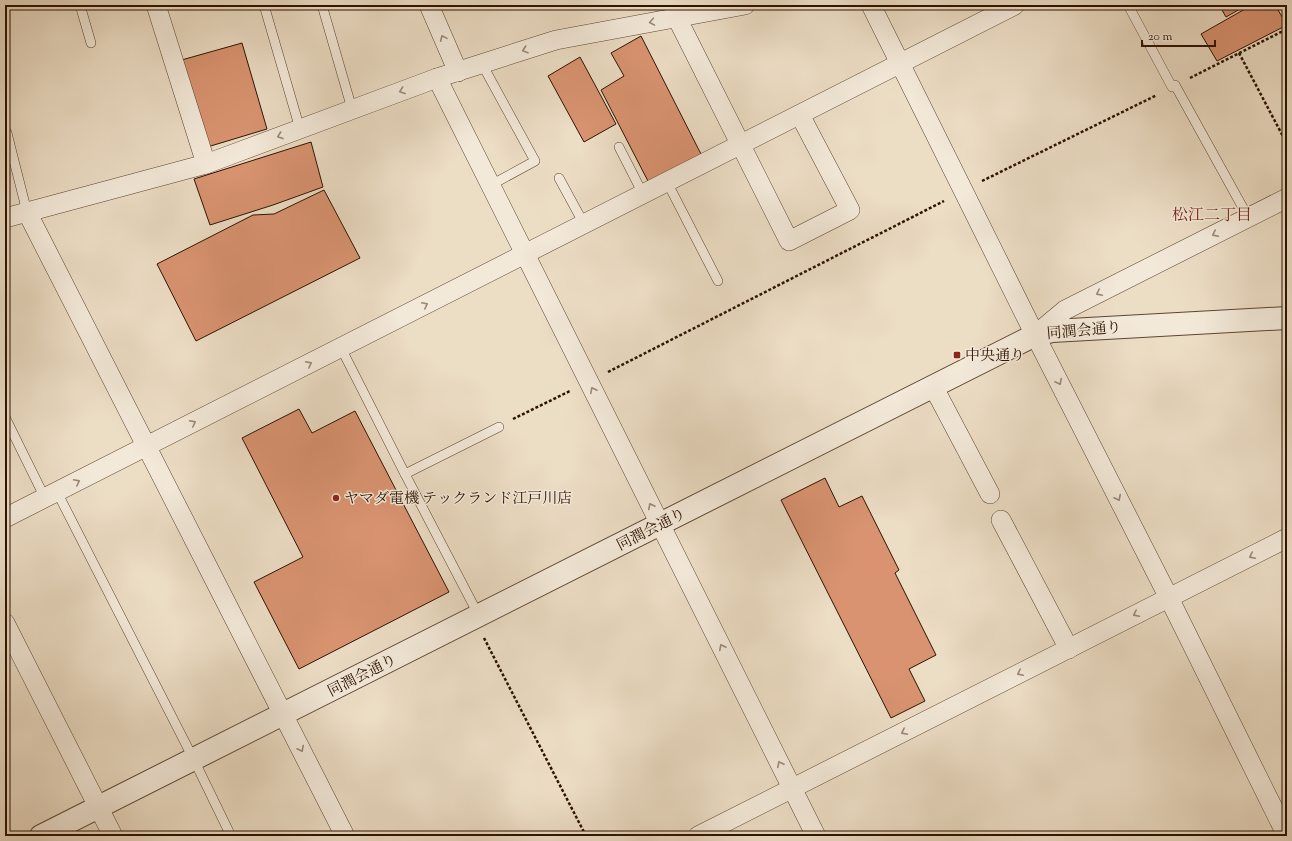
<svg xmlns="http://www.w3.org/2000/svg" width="1292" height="841" font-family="'Sorts Mill Goudy','Noto Serif JP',serif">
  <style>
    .building { fill: #d99370; stroke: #2d1201 }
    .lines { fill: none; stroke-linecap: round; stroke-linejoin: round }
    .service-casing { stroke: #5d4532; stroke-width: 10 }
    .minor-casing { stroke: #5d4532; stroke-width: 20 }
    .tertiary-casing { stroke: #5d4532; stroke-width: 24 }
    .path { stroke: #2d1201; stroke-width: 2.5; stroke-dasharray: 3 2; stroke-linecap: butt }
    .service { stroke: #f3e9d9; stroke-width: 9 }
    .minor { stroke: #f3e9d9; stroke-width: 19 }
    .tertiary { stroke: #f3e9d9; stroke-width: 22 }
    .oneway { stroke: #9a8878 }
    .poi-dot { fill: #8f2418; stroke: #f3e9d9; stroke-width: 1.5 }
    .labels { text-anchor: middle; stroke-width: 3; stroke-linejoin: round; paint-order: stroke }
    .street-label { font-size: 15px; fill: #2d1201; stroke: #f3e9d9 }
    .poi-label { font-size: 15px; fill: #2d1201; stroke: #f3e9d9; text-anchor: start }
    .neighbourhood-label { font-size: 16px; fill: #7a1f14; stroke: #f3e9d9 }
  </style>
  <rect width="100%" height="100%" fill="#ecddc5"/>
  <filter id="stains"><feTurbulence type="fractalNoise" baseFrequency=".005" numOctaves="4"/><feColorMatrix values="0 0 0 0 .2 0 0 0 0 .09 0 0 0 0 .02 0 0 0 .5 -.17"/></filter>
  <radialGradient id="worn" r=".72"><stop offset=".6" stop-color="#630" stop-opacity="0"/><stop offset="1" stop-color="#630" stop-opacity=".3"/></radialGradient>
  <g class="building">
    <polygon points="1219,5 1247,5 1226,17"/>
    <polygon points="1252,5 1275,5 1287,25 1217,61 1201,34"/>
    <polygon points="641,36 703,158 650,185 601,90 624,76 611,53"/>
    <polygon points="242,43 267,129 204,148 178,61"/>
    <polygon points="580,57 616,124 584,142 548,76"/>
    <polygon points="311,142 323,187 273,205 210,225 194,179"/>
    <polygon points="324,190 360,258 196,341 157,264 253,215 274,214"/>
    <polygon points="299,409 312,433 355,411 449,592 299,669 254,582 303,557 242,438"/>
    <polygon points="825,478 839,507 862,496 899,570 895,573 936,655 909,669 925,701 891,718 781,500"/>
  </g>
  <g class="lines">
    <defs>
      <g id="service">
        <polyline points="80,5 91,43"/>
        <polyline points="264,5 300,129"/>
        <polyline points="322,5 352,109"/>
        <polyline points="1128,5 1172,87"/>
        <polyline points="482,64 535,161 491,185"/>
        <polyline points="1175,85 1248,217"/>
        <polyline points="5,133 7,133 27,212"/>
        <polyline points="619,147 643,194"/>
        <polyline points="559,178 584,224"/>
        <polyline points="667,182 718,281"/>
        <polyline points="341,348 405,474 499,427"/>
        <polyline points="5,417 45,498"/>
        <polyline points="405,474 479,616"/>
        <polyline points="57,492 194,760 231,836"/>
      </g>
      <g id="minor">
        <polyline points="156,5 206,164"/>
        <polyline points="429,5 458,72"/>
        <polyline points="871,5 1035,335"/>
        <polyline points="677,18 789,241 850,210 800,115"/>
        <polyline points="437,78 816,836"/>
        <polyline points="27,212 345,836"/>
        <polyline points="5,218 206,164 437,78 556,40 745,5"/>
        <polyline points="933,386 990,494"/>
        <polyline points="5,518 1015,5"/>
        <polyline points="1001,520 1069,649"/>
        <polyline points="5,623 113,836"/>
        <polyline points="698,836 1287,538"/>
        <polyline points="1287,836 1169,598 1035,335 1065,310 1287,198"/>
      </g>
      <polyline id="tertiary" points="41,836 1035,335 1052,331 1287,318"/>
    </defs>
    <use href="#service" class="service-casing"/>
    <use href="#minor" class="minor-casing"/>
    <use href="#tertiary" class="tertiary-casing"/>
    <g class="path">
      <polyline points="1239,53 1287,144"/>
      <polyline points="1190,78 1287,29"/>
      <polyline points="982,181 1157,95"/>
      <polyline points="608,372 944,201"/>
      <polyline points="513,419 570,391"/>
      <polyline points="484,638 586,836"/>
    </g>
    <use href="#service" class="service"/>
    <use href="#minor" class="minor"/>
    <use href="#tertiary" class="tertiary"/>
  </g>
  <defs><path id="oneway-chevron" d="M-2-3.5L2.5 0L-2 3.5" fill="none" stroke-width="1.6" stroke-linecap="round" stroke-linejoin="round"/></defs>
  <g class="oneway">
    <use href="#oneway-chevron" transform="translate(652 22) rotate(170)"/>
    <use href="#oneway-chevron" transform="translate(443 38) rotate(-114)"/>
    <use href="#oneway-chevron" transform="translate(525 50) rotate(162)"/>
    <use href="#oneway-chevron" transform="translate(402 91) rotate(160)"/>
    <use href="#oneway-chevron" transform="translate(280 136) rotate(160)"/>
    <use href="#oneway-chevron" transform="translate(1215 234) rotate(153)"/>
    <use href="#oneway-chevron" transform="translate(1099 293) rotate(153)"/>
    <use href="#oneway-chevron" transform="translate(425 305) rotate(-27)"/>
    <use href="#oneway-chevron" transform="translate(309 364) rotate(-27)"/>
    <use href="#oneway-chevron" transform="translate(1059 382) rotate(63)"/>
    <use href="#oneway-chevron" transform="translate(593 390) rotate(-117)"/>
    <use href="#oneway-chevron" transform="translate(193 423) rotate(-27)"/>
    <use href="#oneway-chevron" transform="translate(77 482) rotate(-27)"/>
    <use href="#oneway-chevron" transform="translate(1118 498) rotate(63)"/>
    <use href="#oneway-chevron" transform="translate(651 506) rotate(-117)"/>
    <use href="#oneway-chevron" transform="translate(1252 556) rotate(153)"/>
    <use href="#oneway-chevron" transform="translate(1136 614) rotate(153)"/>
    <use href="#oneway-chevron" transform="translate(722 647) rotate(-117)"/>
    <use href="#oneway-chevron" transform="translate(1020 673) rotate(153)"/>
    <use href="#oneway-chevron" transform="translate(904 732) rotate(153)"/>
    <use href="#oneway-chevron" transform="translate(301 749) rotate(63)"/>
    <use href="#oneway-chevron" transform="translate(780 764) rotate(-117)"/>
  </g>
  <g class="poi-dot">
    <rect x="953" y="351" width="8" height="8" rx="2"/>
    <circle cx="336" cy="498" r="4"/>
  </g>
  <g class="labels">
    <g class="street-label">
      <text transform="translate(1084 330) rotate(-5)" y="5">同潤会通り</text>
      <text transform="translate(651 529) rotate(-27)" y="5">同潤会通り</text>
      <text transform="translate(362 675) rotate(-27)" y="5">同潤会通り</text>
    </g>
    <g class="poi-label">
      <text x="965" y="360">中央通り</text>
      <text x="344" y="503">ヤマダ電機 テックランド江戸川店</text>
    </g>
    <g class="neighbourhood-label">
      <text x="1212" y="220">松江二丁目</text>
    </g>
  </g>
  <rect width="1292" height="841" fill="none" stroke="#ecddc5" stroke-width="20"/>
  <rect x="6" y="6" width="1280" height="829" fill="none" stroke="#2d1201" stroke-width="2"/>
  <rect x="10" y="10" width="1272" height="821" fill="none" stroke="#2d1201"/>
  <path d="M1142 40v6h73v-6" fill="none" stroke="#2d1201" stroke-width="2"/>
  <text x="1148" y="40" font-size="12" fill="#2d1201" stroke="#f3e9d9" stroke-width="3" paint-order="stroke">20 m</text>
  <rect width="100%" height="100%" filter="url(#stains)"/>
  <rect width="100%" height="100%" fill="url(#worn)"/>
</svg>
